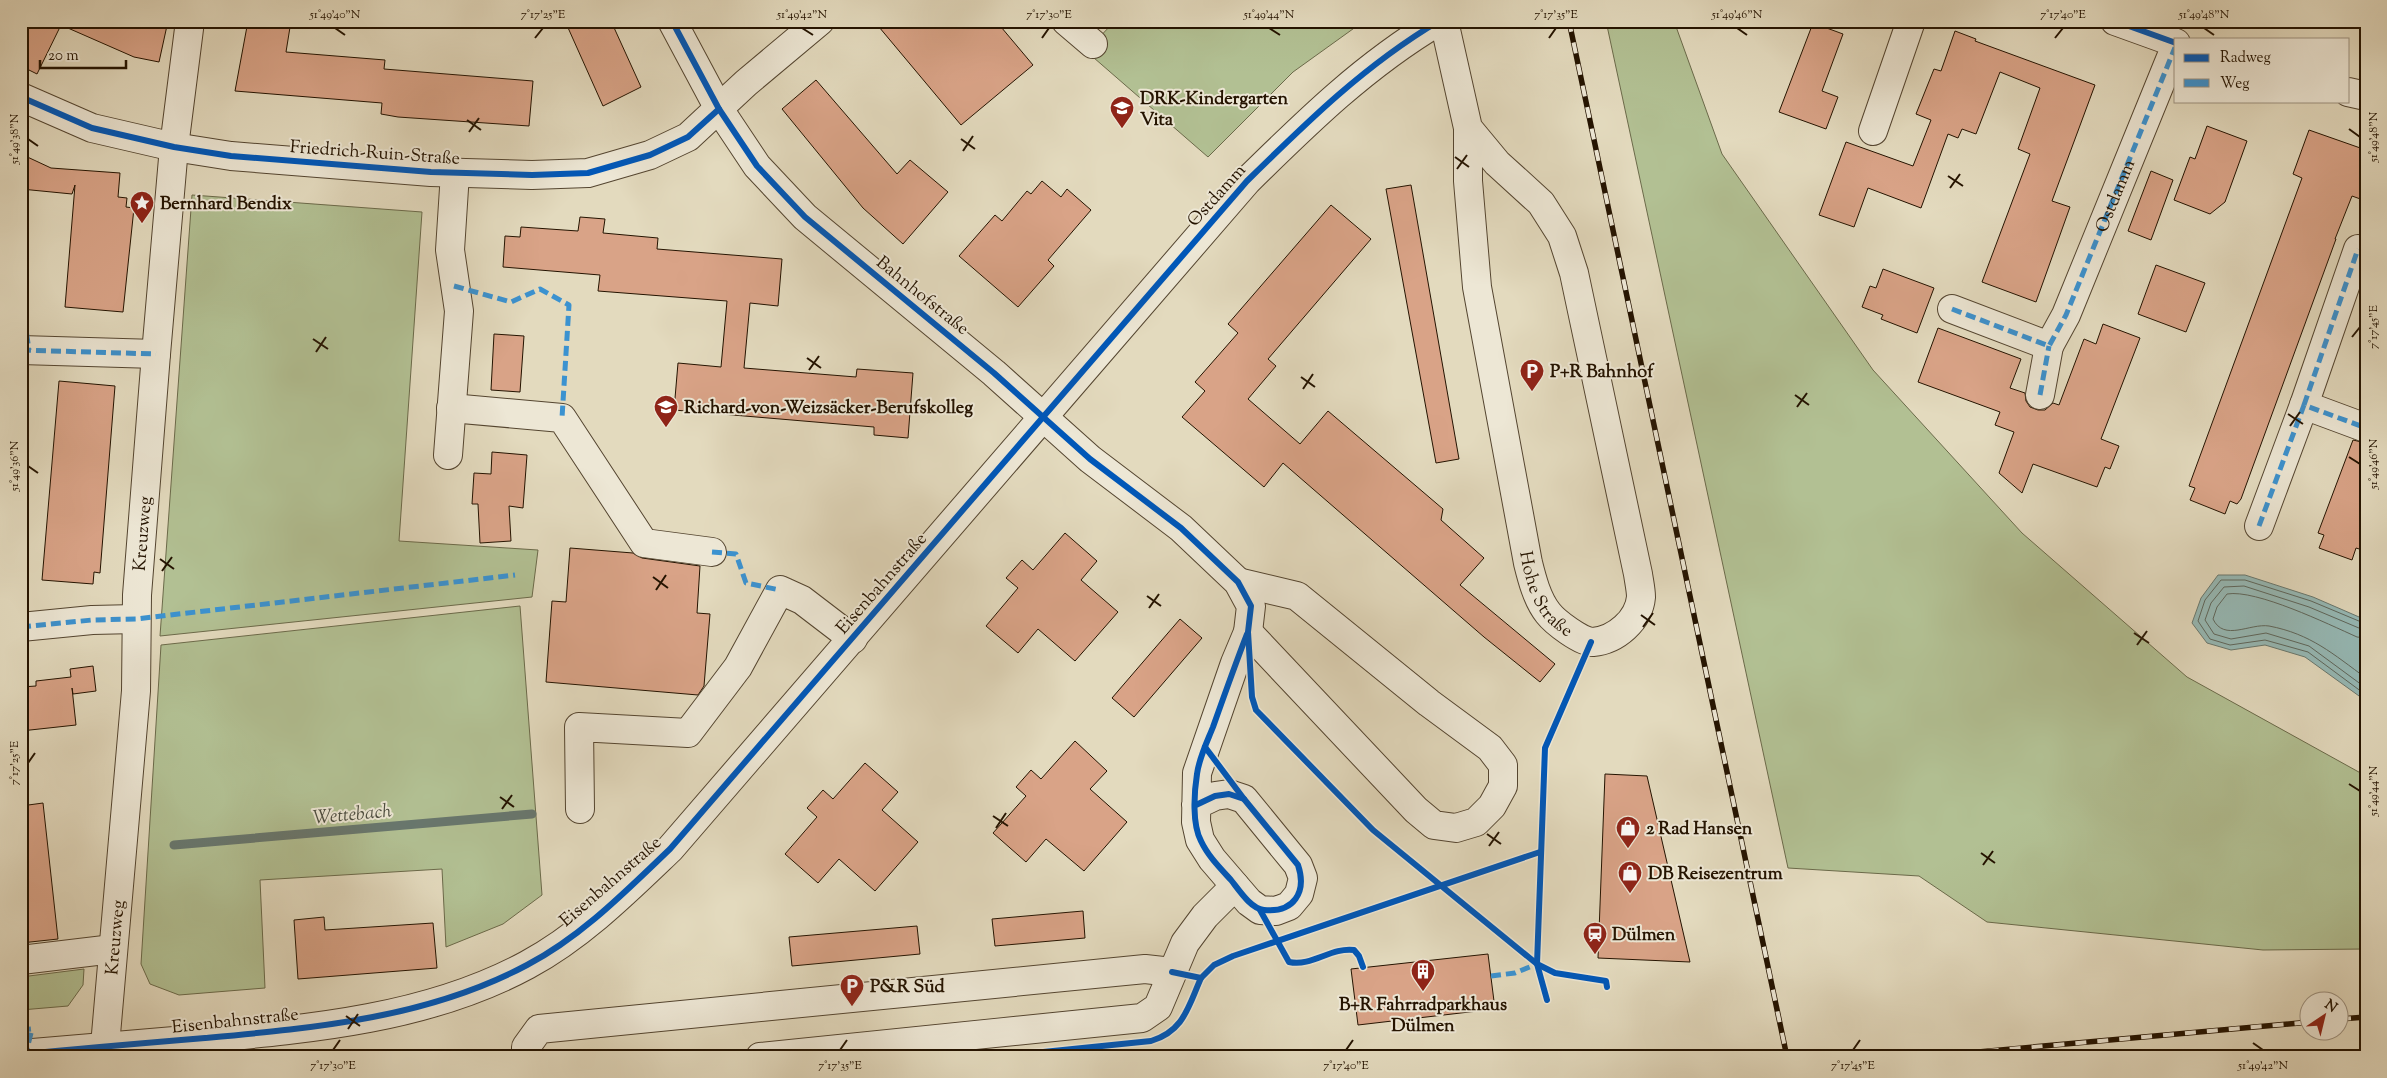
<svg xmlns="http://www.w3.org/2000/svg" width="2387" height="1078" font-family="'Sorts Mill Goudy',serif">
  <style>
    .green { fill: #b2c093; stroke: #6b6a4a }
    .water { fill: #96bab7; stroke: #68776e }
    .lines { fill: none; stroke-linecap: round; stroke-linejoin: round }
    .shore { stroke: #5d665c; stroke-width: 1 }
    .stream { stroke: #68776e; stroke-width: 9 }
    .building { fill: #d9a387; stroke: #241300 }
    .minor-casing { stroke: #544530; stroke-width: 30 }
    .minor { stroke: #ede7d5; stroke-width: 28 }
    .rail-casing { stroke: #241300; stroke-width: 5.5 }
    .rail { stroke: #ede7d5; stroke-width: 4; stroke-dasharray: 11; stroke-linecap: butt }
    .quiet { stroke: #3b92d0; stroke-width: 5; stroke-dasharray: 10 5; stroke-linecap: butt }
    .cycleway-casing { stroke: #ede7d5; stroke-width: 9 }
    .cycleway { stroke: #0057b8; stroke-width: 6 }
    .ticks { fill: none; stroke: #241300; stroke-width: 2 }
    .labels { text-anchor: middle; stroke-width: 4; stroke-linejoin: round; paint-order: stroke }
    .poi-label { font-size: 18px; font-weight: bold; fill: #241300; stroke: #ede7d5; text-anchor: start }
    .street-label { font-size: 18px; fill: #241300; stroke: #ede7d5 }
    .water-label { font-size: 19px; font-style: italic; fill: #4c4d40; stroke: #ede7d5 }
    .neatline { fill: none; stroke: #241300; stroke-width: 2 }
    .ticks-label { font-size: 12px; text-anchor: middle; fill: #241300 }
  </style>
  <rect width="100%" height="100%" fill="#e3dabe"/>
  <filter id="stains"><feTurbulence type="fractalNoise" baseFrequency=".004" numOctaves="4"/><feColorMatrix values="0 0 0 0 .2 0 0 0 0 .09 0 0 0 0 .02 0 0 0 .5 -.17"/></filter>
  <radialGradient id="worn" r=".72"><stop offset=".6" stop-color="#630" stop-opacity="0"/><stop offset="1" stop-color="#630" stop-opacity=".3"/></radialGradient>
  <g class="green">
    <polygon points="1115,21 1364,21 1293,72 1208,157 1086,51"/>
    <polygon points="1606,21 1674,21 1722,154 1873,370 2022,533 2187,677 2366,776 2366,949 2263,950 1987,922 1919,876 1788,868"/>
    <polygon points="192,195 422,212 399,541 538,550 532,597 160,636"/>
    <polygon points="520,606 542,895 503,924 446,947 442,869 260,880 265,988 179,995 150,984 141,964 161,645"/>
    <polygon points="84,969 83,985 68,1006 21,1010 21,977"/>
  </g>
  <polygon class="water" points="2218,575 2245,575 2313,597 2366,620 2366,701 2305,657 2265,645 2231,650 2207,643 2192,623 2201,598"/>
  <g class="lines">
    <g class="shore">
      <polyline points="2366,624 2311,601 2245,580 2221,580 2205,600 2198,621 2210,639 2230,645 2265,640 2308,652 2366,695"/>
      <polyline points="2366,631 2309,607 2244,586 2224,587 2211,603 2205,620 2214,634 2231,639 2266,633 2309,646 2366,688"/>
      <path d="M2366 638 2357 637C2328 624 2256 589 2227 594L2217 607 2213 619C2224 642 2250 623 2269 626 2311 634 2333 654 2366 678"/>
    </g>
    <polyline class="stream" points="174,845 532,814"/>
  </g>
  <g class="building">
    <polygon points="21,21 168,21 159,62 134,57 61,25 37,74 21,66"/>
    <polygon points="248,21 291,21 286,52 385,60 384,69 533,81 529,126 398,117 381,114 382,103 235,91"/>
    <polygon points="565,21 611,21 641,87 603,106"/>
    <polygon points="874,21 996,21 1033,65 961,125"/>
    <polygon points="1813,23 1843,34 1822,91 1838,97 1826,129 1779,112"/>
    <polygon points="1955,31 1976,39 1975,41 2095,85 2052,201 2070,207 2036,302 1982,282 2030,154 2018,149 2040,88 2000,72 1976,134 1962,129 1958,138 1948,134 1921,208 1868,188 1854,227 1819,215 1846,142 1913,166 1931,120 1916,114 1934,69 1941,71"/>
    <polygon points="816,80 897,174 910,160 948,192 903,244 863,208 782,109"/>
    <polygon points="2207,126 2247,141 2225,202 2210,214 2174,200 2190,157 2195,159"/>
    <polygon points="2309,130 2366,150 2366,201 2352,196 2335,239 2336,239 2241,499 2237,504 2230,501 2225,514 2190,500 2195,488 2189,486 2302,178 2293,174"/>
    <polygon points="21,154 51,168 120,173 118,197 127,198 126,207 134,208 123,312 65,307 75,185 72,194 21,189"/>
    <polygon points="2151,171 2173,180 2151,240 2128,231"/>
    <polygon points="1042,181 1061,197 1067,189 1091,210 1048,260 1054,266 1018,307 959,256 995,215 1002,221 1027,191 1031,194"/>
    <polygon points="1411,185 1459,459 1436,463 1386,189"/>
    <polygon points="1331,205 1371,239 1268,359 1276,366 1248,399 1300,444 1328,411 1443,509 1441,520 1484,558 1460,585 1555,664 1540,682 1484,637 1283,463 1264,487 1182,417 1205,391 1195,382 1238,333 1228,324"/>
    <polygon points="580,217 605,219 603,233 658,238 657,249 782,259 778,306 750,303 744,368 856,377 857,369 913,373 908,438 874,435 874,427 674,410 678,363 721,367 727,301 598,291 600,275 503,267 505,236 520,237 521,227 578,231"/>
    <polygon points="2156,265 2205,283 2186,332 2138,314"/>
    <polygon points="1883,269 1934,288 1917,333 1881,319 1883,315 1862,307 1870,286 1876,288"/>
    <polygon points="2103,324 2140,338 2101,439 2119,446 2110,469 2105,467 2097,487 2033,464 2022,493 1999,473 2014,432 1995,425 2000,412 1918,382 1938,328 2021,359 2010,388 2025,393 2026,401 2030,407 2038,410 2045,410 2053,403 2059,405 2084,339 2096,344"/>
    <polygon points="494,334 524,336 520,392 491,390"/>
    <polygon points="59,381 115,386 100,573 94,572 93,584 42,580"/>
    <polygon points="2353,440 2366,443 2366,551 2356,548 2352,560 2319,548 2324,535 2318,533"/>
    <polygon points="492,452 527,455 523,508 509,506 511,541 480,543 478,504 472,504 474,473 491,474"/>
    <polygon points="1065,533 1097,561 1081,580 1118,612 1075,661 1038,629 1018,653 986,626 1018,588 1006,578 1022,560 1033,570"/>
    <polygon points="570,548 633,553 642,558 700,566 697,613 710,614 704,686 698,695 546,682 552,601 566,602"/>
    <polygon points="1180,619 1202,638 1134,717 1112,698"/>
    <polygon points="93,666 96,691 73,694 72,688 76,725 21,731 21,687 36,686 36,681 71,677 70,669"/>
    <polygon points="1075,741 1107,771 1090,789 1127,822 1084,871 1046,839 1026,862 993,833 1026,796 1016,787 1031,770 1041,779"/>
    <polygon points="865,763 898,792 882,810 918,842 875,891 839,859 818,883 785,854 817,817 807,808 823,790 833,799"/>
    <polygon points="1605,774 1647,776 1690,962 1598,958"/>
    <polygon points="43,803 58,939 21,943 21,806"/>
    <polygon points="1083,911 1085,938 995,946 992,919"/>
    <polygon points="324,917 325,930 433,923 437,968 298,979 294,920"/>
    <polygon points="917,926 920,954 792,966 789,937"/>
    <polygon points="1488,954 1495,1009 1358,1025 1351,969"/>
  </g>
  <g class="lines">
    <defs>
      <g id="minor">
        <polyline points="672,21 719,109 757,166 805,217 994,373 1090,459 1181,528 1238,582 1251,606 1248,632 1235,663 1197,773 1196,822 1200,840 1212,859 1249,902 1260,910 1276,911 1289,906 1299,894 1303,878 1298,865 1244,799 1229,794 1215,796 1196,805"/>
        <polyline points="1066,21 1093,44"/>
        <path id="s1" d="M1444 21 1468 128V181L1477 287 1528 563C1532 579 1537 599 1548 613 1555 622 1581 642 1593 642 1616 640 1639 620 1641 597 1641 590 1639 581 1638 574L1574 273 1562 236 1541 203 1497 163 1468 128"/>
        <polyline points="2115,21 2176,43"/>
        <polyline points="2348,92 2366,96"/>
        <polyline points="21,97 92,128 174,147 231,156 431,172 532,175 588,173 650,155 688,137 746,83 820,21"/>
        <polyline points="1873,131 1911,21"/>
        <polyline points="1952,309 2049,346 2066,315 2176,45"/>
        <polyline points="21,350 156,354"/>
        <polyline points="2040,395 2049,346"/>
        <polyline points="2304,405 2358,249"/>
        <polyline points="451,408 562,418 644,543 712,552"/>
        <polyline points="448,455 459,311 450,250 455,173"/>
        <polyline points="2259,526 2304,405 2366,428"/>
        <polyline points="1238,582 1297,596 1429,703 1490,748 1503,765 1503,786 1492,806 1476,822 1456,828 1434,825 1416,810 1248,632"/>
        <polyline points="21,627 92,620 136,619"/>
        <polyline points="580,809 579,727 688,733 738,667 780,590 802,600 853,639"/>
        <polyline points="21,960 113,949"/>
        <path d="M21 1054C80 1049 139 1044 198 1039 309 1029 427 1019 527 965 581 936 626 891 670 849L1247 181C1308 121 1365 65 1439 21"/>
        <path id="s2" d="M104 1057 136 691 137 595 156 354 174 147 190 21"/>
        <polyline points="526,1057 526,1047 539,1029 1145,969 1172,972"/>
        <polyline points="760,1057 1142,1018 1158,1007 1185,943 1205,916 1235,886"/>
      </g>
    </defs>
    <use href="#minor" class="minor-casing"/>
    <use href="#minor" class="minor"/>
    <defs>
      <g id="rail">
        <polyline points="1569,21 1787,1057"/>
        <polyline points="2340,1019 2366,1017"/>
        <polyline points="1922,1057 2310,1022"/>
      </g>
    </defs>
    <use href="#rail" class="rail-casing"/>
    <use href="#rail" class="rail"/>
    <g class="quiet">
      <polyline points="454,286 511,302 540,289 569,305 562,418"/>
      <path id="s3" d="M1952 309 2049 346 2066 315 2176 45"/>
      <polyline points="21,322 25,323 29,350"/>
      <polyline points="21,350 156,354"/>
      <polyline points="2040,395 2049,346"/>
      <polyline points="2304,405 2358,249"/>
      <polyline points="2259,526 2304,405 2366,428"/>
      <polyline points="712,552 736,554 746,583 780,590"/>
      <polyline points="21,627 92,620 136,619 515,575"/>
      <polyline points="1491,976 1515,973 1537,964 1535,962"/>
      <polyline points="21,1030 32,1029 25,1057"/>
    </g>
    <defs>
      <g id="cycleway">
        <polyline points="672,21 719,109 757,166 805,217 994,373 1090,459 1181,528 1238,582 1251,606 1248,632 1252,697 1256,710 1373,830 1537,964 1555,973 1606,981 1607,987"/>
        <polyline points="2115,21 2176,43"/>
        <polyline points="21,97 92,128 174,147 231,156 431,172 532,175 588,173 650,155 688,137 719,109"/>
        <polyline points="1205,747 1244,799"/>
        <path d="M1196 805 1215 796 1229 794 1244 799 1298 865C1307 892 1294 913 1264 910 1251 909 1239 890 1231 880 1220 868 1208 856 1201 841 1192 824 1194 793 1197 774 1199 758 1207 742 1213 727 1224 696 1235 665 1247 634"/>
        <path d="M1260 910 1289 962C1312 967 1331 947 1354 950L1359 956 1363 967"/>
        <polyline points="1172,972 1201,978 1214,965 1233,956 1540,852"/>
        <polyline points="1547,1000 1537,964 1545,748 1591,642"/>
        <path d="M24 1054C85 1048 145 1043 205 1038 314 1028 428 1018 527 965 581 937 626 891 670 849L1247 181C1308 121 1365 65 1439 21"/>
        <path d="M993 1057 1151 1041C1184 1031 1188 1007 1201 978"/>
      </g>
    </defs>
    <use href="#cycleway" class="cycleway-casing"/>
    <use href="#cycleway" class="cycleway"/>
  </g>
  <path class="ticks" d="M335 28 345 35M802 28 813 35M1269 28 1280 35M1737 28 1747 35M2204 28 2214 35M535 38 543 28M1042 38 1049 28M1549 38 1556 28M2055 38 2063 28M467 120 481 130M2349 129 2360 137M469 132 479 118M28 139 38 146M961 139 975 149M963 151 973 136M1455 157 1469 167M1457 169 1467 155M1948 176 1963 186M1950 188 1960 174M2352 337 2360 327M313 339 328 349M316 352 326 337M807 358 821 368M809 370 819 356M1301 377 1315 387M1303 389 1313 374M1795 395 1809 405M1797 407 1807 393M2288 414 2303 424M2290 426 2300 412M2349 457 2360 464M28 466 38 473M160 559 174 569M162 571 172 557M653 577 668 588M656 590 666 575M1147 596 1161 606M1149 608 1159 594M1641 615 1655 625M1643 627 1653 613M2134 633 2149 643M2137 645 2147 631M28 763 35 753M2349 784 2360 791M500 797 514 807M502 809 512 795M993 816 1008 826M996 828 1006 813M1487 834 1501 844M1489 846 1499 832M1981 853 1995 863M1983 865 1993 851M346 1016 360 1026M348 1029 358 1014M2253 1043 2263 1050M333 1050 340 1040M840 1050 847 1040M1346 1050 1353 1040M1853 1050 1860 1040"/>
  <defs>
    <symbol id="school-pin" viewBox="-11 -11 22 30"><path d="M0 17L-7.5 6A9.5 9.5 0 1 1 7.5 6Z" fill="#8f2418" stroke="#ede7d5"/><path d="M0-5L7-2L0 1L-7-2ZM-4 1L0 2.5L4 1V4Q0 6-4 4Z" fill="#fff"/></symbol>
    <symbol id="sight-pin" viewBox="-11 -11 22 30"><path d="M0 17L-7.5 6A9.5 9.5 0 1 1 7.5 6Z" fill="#8f2418" stroke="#ede7d5"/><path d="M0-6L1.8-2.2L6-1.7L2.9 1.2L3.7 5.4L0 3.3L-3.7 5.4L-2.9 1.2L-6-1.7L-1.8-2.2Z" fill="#fff"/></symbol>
    <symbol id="parking-pin" viewBox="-11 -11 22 30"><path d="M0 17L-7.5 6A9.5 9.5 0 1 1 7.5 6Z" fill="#8f2418" stroke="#ede7d5"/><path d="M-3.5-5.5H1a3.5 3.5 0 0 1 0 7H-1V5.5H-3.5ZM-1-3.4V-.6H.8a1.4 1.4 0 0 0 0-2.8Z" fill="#fff"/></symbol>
    <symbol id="shop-pin" viewBox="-11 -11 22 30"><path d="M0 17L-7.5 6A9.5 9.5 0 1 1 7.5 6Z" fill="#8f2418" stroke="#ede7d5"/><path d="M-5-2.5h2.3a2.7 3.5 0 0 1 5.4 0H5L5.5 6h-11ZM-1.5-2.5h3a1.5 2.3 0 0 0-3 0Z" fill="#fff"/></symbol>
    <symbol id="station-pin" viewBox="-11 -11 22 30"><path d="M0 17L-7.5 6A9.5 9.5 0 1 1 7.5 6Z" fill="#8f2418" stroke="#ede7d5"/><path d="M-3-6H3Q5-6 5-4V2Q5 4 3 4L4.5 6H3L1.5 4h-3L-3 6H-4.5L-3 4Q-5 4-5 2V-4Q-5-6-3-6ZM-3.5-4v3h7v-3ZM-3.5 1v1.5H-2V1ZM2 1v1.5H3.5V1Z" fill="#fff"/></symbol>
    <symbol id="building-pin" viewBox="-11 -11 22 30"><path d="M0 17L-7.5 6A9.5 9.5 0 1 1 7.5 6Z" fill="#8f2418" stroke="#ede7d5"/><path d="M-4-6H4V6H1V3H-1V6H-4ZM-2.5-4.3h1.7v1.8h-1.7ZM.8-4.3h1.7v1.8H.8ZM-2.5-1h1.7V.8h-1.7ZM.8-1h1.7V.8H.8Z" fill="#fff"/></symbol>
  </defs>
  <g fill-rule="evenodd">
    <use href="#school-pin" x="1108" y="94" width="28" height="38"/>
    <use href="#sight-pin" x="128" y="189" width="28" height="38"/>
    <use href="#parking-pin" x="1518" y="357" width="28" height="38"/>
    <use href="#school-pin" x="652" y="393" width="28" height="38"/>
    <use href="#shop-pin" x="1614" y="814" width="28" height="38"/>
    <use href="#shop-pin" x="1616" y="859" width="28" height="38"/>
    <use href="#station-pin" x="1581" y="920" width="28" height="38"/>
    <use href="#building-pin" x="1409" y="957" width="28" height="38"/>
    <use href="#parking-pin" x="838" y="972" width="28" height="38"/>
  </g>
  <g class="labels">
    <g class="poi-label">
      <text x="1140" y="104">DRK-Kindergarten<tspan x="1140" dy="21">Vita</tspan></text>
      <text x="160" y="209">Bernhard Bendix</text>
      <text x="1550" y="377">P+R Bahnhof</text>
      <text x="684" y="413">Richard-von-Weizsäcker-Berufskolleg</text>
      <text x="1646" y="834">2 Rad Hansen</text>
      <text x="1648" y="879">DB Reisezentrum</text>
      <text x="1612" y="940">Dülmen</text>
      <text x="870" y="992">P&amp;R Süd</text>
      <text x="1423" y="1010" text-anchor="middle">B+R Fahrradparkhaus<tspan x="1423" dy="21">Dülmen</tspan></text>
    </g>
    <g class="street-label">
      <text transform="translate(375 152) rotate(4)" y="6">Friedrich-Ruin-Straße</text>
      <text transform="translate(1216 195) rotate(-48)" y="6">Ostdamm</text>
      <text dy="6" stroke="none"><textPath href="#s3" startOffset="268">Ostdamm</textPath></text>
      <text transform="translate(923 295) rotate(39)" y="6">Bahnhofstraße</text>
      <text dy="6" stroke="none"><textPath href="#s2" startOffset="525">Kreuzweg</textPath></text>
      <text transform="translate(881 583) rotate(-49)" y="6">Eisenbahnstraße</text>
      <text dy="6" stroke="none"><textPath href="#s1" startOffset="586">Hohe Straße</textPath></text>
      <text transform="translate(610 881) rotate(-41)" y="6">Eisenbahnstraße</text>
      <text dy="6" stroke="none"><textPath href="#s2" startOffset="120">Kreuzweg</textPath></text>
      <text transform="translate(235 1020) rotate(-6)" y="6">Eisenbahnstraße</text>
    </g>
    <g class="water-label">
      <text transform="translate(352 813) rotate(-5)" y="7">Wettebach</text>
    </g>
  </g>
  <rect width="2387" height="1078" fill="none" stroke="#e3dabe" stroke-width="55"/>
  <rect x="2174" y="38" width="175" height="65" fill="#ede7d5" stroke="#9d9280"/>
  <rect x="2184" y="54" width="25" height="8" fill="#0057b8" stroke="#9d9280"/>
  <text x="2220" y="62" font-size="15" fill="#241300">Radweg</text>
  <rect x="2184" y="79" width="25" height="8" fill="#3b92d0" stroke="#9d9280"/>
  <text x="2220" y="88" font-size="15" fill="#241300">Weg</text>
  <g transform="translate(2324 1016) rotate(35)"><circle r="24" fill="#ede7d5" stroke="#9d9280"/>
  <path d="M0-4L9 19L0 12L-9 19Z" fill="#8f2418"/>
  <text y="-8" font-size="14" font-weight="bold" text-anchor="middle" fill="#241300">N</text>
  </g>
  <path d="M40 60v8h86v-8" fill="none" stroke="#241300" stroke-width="2.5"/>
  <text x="48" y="60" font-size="15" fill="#241300" stroke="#ede7d5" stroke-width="4" paint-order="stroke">20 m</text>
  <rect x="28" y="28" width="2332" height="1022" class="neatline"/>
  <g class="ticks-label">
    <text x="335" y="18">51°49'40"N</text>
    <text x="543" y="18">7°17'25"E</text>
    <text x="802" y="18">51°49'42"N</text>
    <text x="1049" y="18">7°17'30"E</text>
    <text x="1269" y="18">51°49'44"N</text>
    <text x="1556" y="18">7°17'35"E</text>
    <text x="1737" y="18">51°49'46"N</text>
    <text x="2063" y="18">7°17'40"E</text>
    <text x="2204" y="18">51°49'48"N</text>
    <text transform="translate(2373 137) rotate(-90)" y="4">51°49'48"N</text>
    <text transform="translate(14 139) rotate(-90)" y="4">51°49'38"N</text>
    <text transform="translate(2373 327) rotate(-90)" y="4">7°17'45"E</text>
    <text transform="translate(2373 464) rotate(-90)" y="4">51°49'46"N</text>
    <text transform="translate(14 466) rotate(-90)" y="4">51°49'36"N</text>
    <text transform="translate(14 763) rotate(-90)" y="4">7°17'25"E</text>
    <text transform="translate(2373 791) rotate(-90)" y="4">51°49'44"N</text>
    <text x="333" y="1069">7°17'30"E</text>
    <text x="840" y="1069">7°17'35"E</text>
    <text x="1346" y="1069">7°17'40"E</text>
    <text x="1853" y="1069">7°17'45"E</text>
    <text x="2263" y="1069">51°49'42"N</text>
  </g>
  <rect width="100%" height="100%" filter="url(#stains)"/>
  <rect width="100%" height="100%" fill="url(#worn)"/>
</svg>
